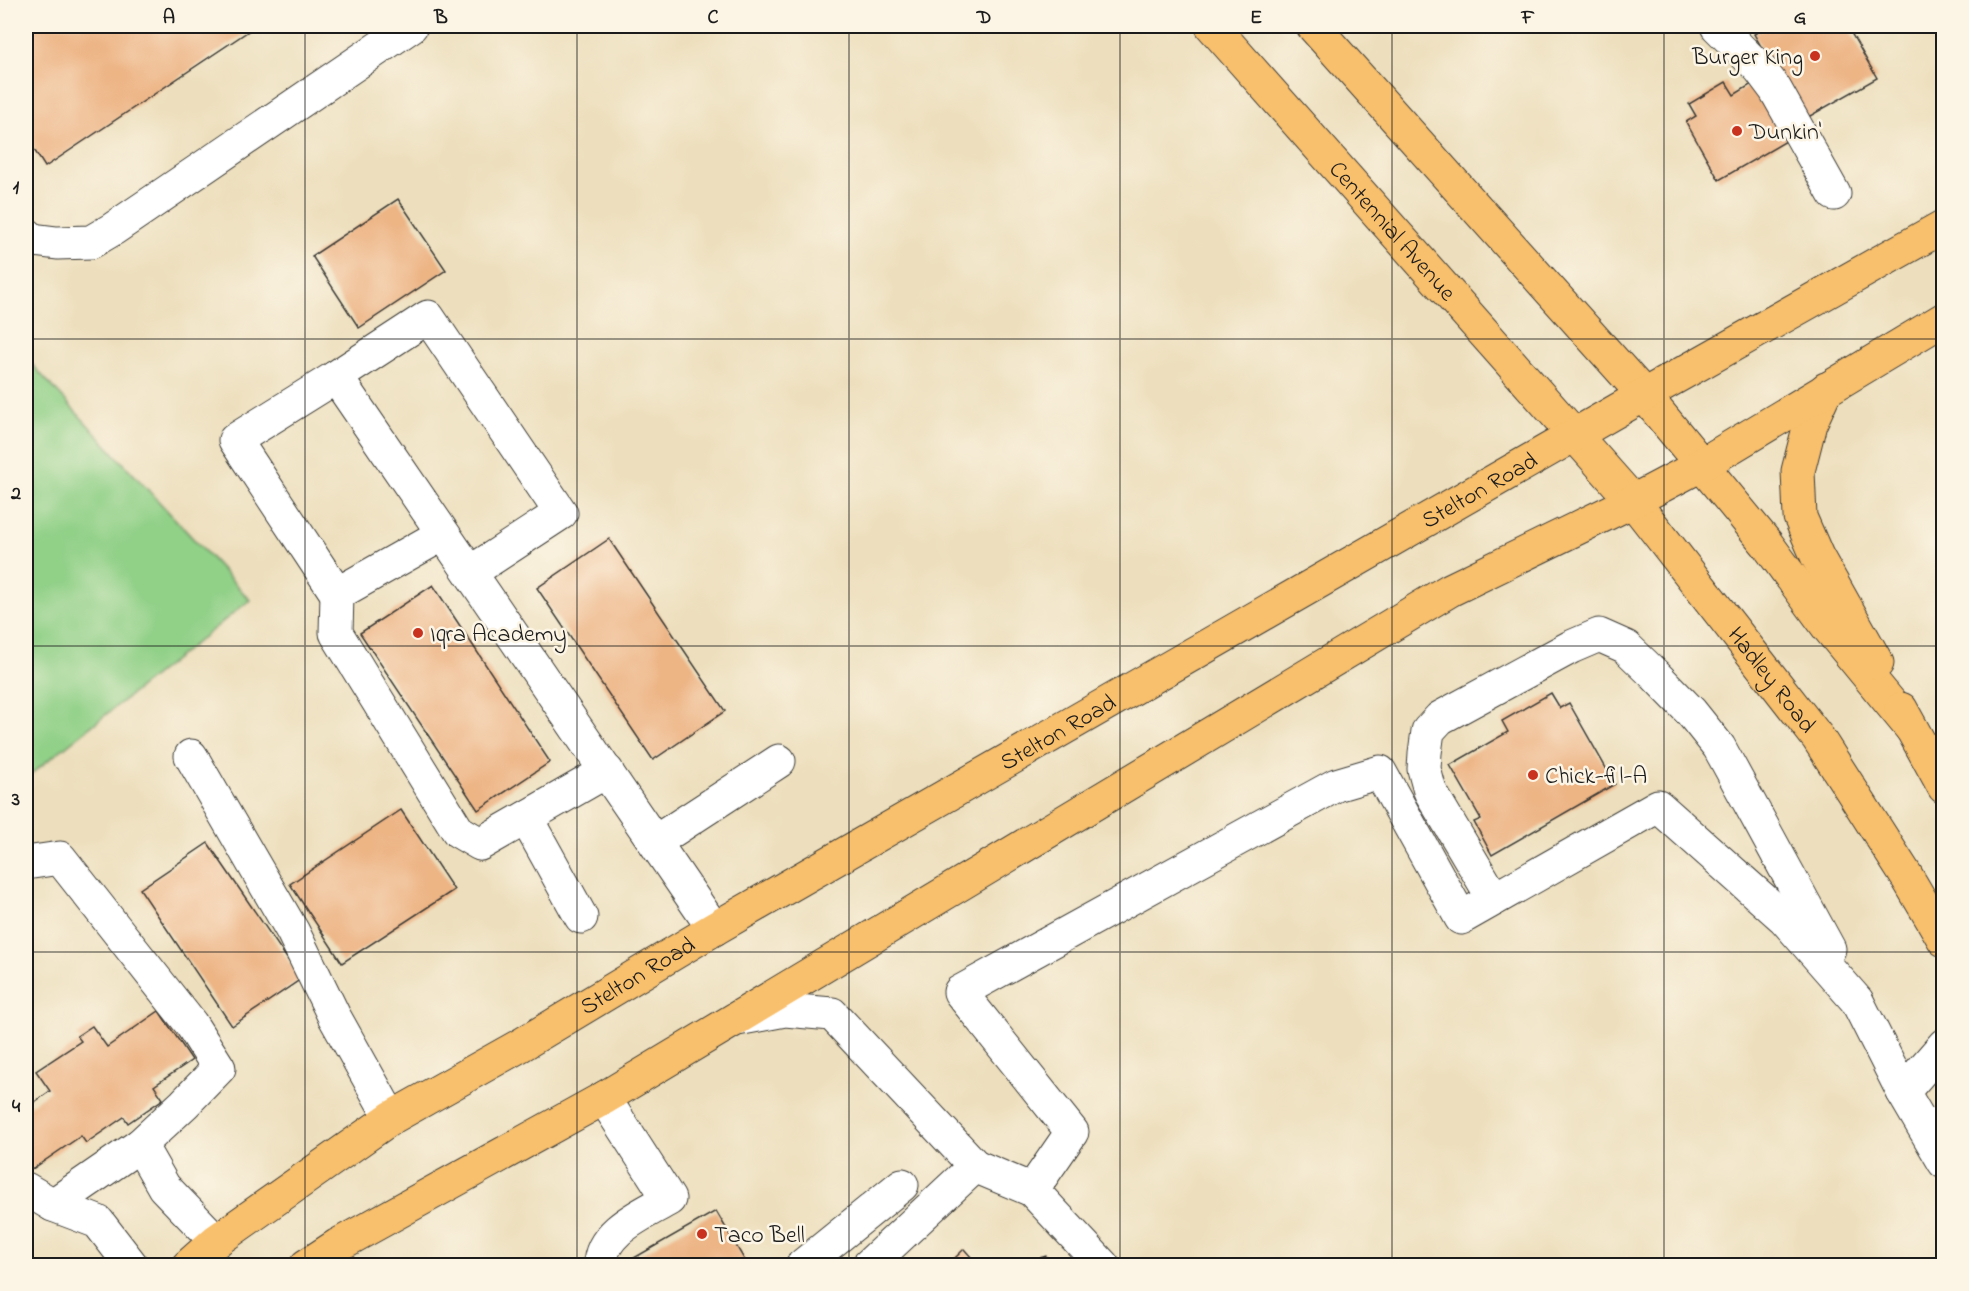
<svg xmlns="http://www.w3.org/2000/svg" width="1969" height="1291" font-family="'Indie Flower',sans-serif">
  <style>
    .green { fill: #90d087; stroke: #567652; stroke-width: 1.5 }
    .building { fill: #edb484 }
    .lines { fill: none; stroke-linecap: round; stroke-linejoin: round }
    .minor-casing { stroke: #3b3934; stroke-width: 35 }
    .major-casing { stroke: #3b3934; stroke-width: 35 }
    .minor { stroke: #fff; stroke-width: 33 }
    .major { stroke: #f8bf6c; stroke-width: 33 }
    .grid { fill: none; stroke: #1c1c1c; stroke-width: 1.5; stroke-opacity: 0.55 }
    .poi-dot { fill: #c8321e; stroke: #fcf5e5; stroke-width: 2 }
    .labels { text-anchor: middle; stroke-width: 5; stroke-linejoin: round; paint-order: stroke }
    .poi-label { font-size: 24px; fill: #1c1c1c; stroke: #fcf5e5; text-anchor: start }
    .street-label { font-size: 24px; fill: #1c1c1c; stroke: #fcf5e5 }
    .neatline { fill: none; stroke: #1c1c1c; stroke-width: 2 }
    .grid-label { font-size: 20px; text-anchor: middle; font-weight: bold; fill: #1c1c1c }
  </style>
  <rect width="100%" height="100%" fill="#fcf5e5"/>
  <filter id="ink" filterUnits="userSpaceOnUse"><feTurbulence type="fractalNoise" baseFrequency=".0167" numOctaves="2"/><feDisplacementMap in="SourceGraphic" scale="12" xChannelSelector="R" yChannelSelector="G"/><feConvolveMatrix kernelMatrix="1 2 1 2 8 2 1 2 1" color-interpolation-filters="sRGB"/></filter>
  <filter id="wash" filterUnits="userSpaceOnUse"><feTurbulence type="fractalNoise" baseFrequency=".008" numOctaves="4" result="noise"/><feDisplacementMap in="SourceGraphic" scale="24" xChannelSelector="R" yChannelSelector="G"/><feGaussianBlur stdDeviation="1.35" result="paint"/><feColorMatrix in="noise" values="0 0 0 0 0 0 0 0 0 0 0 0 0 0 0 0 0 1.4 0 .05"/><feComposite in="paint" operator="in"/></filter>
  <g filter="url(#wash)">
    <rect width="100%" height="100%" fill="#eddfbd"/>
    <polygon class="green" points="26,358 250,600 26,778"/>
    <g id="blocks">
      <g class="building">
        <polygon points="26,26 256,26 45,167 26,137"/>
        <polygon points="1769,26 1847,26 1877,78 1803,120 1754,34"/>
        <polygon points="1726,82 1734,95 1755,82 1788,140 1719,180 1686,122 1696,116 1689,104"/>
        <polygon points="398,199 446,270 359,328 312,256"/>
        <polygon points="609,539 725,711 653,760 537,588"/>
        <polygon points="433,585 550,762 478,810 360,633"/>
        <polygon points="1551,693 1560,708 1569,703 1615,784 1492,855 1474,822 1481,819 1450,765 1508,732 1502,721"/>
        <polygon points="401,810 454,890 342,963 290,884"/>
        <polygon points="208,843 301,979 232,1026 140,889"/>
        <polygon points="159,1011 192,1060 154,1086 163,1099 128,1123 124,1117 86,1143 81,1136 28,1172 26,1169 26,1108 50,1091 36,1071 81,1041 77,1036 92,1026 107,1047"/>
        <polygon points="716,1211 748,1266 639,1266 634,1258"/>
        <polygon points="964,1249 979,1266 947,1266"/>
        <polygon points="1046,1256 1056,1266 1022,1266 1025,1262"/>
      </g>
    </g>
  </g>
  <g filter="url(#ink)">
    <use href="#blocks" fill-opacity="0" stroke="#3b3934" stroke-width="1.5"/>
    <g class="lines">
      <defs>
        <g id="minor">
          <polyline points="1717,26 1760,69 1775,89 1834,194"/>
          <polyline points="26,234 33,240 57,243 91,242 113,229 411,26"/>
          <polyline points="336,377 428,317 561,513 471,572"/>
          <polyline points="443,534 337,594 235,440 336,377 714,929"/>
          <polyline points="337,594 336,633 458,831 480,844 607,771"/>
          <polyline points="191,756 293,932 334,1016 391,1118"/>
          <polyline points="526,818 581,917"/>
          <polyline points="655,842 779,761"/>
          <polyline points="26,863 60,858 191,1024 219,1068 184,1104 140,1145 164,1187 216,1241"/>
          <polyline points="1494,899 1430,791 1424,769 1425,753 1428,731 1440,718 1571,647 1599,635 1626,647 1654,674 1691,712 1719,747 1829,949"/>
          <polyline points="737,1019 785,1010 832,1014 975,1166"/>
          <polyline points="1903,1092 1944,1045"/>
          <polyline points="26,1189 53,1205 98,1222 132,1266"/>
          <polyline points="1032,1190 1072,1132 960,992 1336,785 1380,772 1461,918 1658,806 1785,919 1857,1001 1903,1092 1944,1162"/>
          <polyline points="53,1205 140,1145"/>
          <path d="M600 1266C600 1231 644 1214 669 1199L604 1098"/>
          <polyline points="802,1266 902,1185"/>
          <polyline points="868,1266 975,1166 1032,1190 1103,1266"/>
        </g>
        <g id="major">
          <path id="s1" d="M1212 26 1633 501 1818 738 1907 877 1944 940"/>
          <polyline points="1313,26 1644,395 1767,544 1827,626 1911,728"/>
          <polyline points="1826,389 1810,424 1798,471 1800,517 1817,556 1877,663"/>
          <polyline points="1901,709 1944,787"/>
          <path id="s2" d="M188 1266 216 1241 391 1118 521 1045 714 929 1644 395 1944 226"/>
          <polyline points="306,1266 338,1245 604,1098 1450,590 1633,501 1701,465 1944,319"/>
        </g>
      </defs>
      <use href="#minor" class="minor-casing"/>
      <use href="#major" class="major-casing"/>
      <use href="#minor" class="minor"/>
      <use href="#major" class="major"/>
    </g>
  </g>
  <path class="grid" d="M305 26V1266M577 26V1266M849 26V1266M1120 26V1266M1392 26V1266M1664 26V1266M26 339H1944M26 646H1944M26 952H1944"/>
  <g class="poi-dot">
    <circle cx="1815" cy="56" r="6"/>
    <circle cx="1737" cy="131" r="6"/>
    <circle cx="418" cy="633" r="6"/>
    <circle cx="1533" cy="775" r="6"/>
    <circle cx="702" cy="1234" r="6"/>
  </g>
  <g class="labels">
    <g class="poi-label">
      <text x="1803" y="64" text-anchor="end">Burger King</text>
      <text x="1749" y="139">Dunkin'</text>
      <text x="430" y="641">Iqra Academy</text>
      <text x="1545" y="783">Chick-fil-A</text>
      <text x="714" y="1242">Taco Bell</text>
    </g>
    <g class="street-label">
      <text dy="8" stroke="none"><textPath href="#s1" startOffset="273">Centennial Avenue</textPath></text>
      <text dy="8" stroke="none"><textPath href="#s2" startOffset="1508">Stelton Road</textPath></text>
      <text dy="8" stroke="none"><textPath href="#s1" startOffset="861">Hadley Road</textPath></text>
      <text dy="8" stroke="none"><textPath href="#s2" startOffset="1022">Stelton Road</textPath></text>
      <text dy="8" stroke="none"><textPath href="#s2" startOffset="536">Stelton Road</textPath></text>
    </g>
  </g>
  <rect width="1969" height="1291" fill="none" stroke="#fcf5e5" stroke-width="66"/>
  <rect x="33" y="33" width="1903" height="1225" class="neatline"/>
  <g class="grid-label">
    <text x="169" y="23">A</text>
    <text x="441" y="23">B</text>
    <text x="713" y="23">C</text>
    <text x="984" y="23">D</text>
    <text x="1256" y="23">E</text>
    <text x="1528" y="23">F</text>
    <text x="1800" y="23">G</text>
    <text x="16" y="193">1</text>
    <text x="16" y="499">2</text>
    <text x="16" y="805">3</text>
    <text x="16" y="1112">4</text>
  </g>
</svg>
